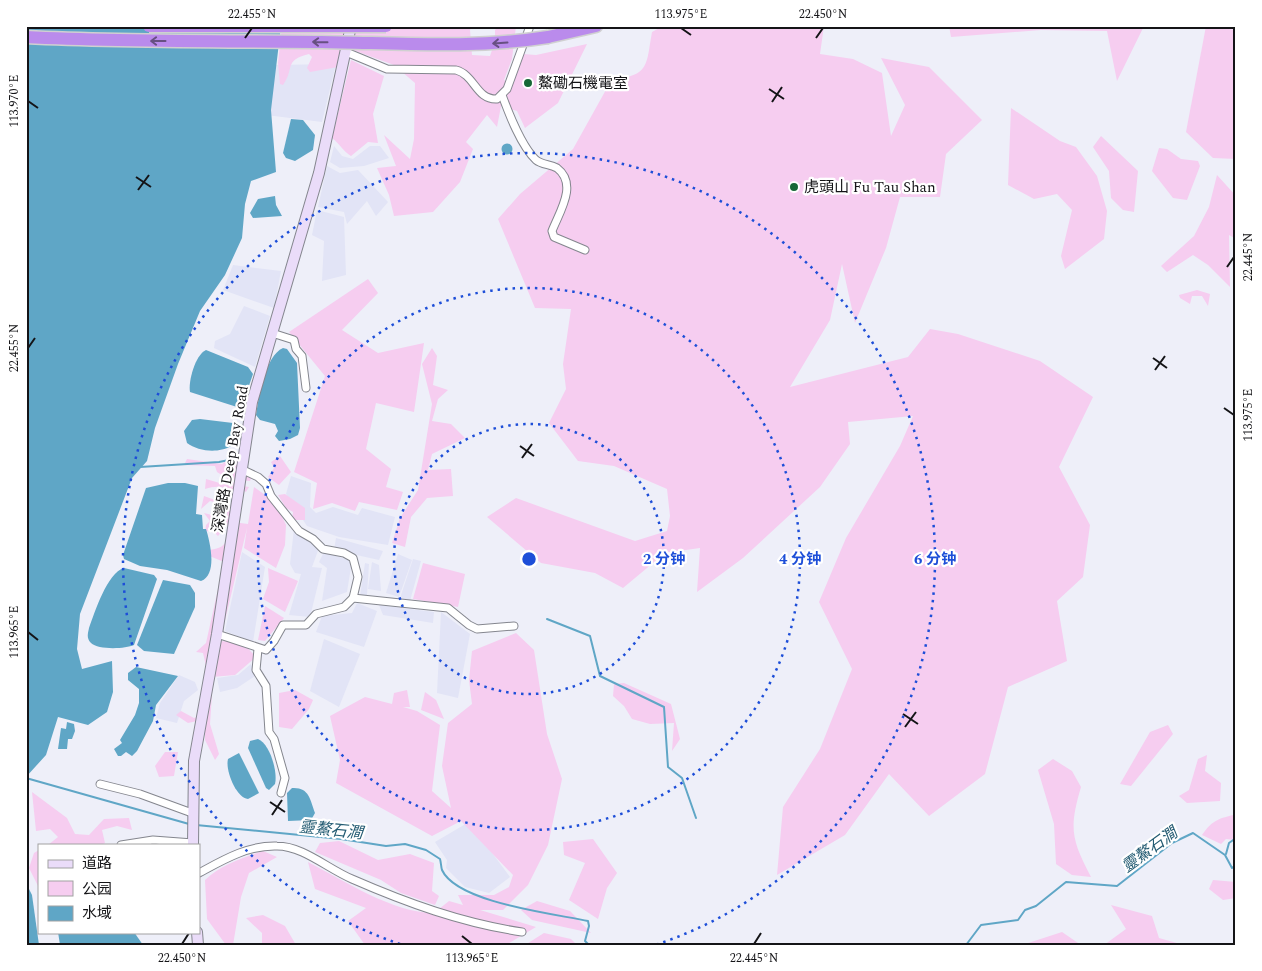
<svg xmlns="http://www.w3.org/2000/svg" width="1262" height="971" font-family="Spectral,'Noto Sans SC',serif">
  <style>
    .built { fill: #e2e4f6 }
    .green { fill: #f6cdf0 }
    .water { fill: #5fa6c6 }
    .pier { fill: #eeeff9 }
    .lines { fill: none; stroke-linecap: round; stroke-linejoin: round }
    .stream { stroke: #5fa6c6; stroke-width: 2 }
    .street-casing { stroke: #84868e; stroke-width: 9 }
    .secondary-casing { stroke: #84868e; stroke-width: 12 }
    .highway-casing { stroke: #d0d0d1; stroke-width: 15 }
    .street { stroke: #fff; stroke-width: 7 }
    .secondary { stroke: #eadcf9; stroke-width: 10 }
    .highway { stroke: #ba8bec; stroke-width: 12 }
    .highway-bridge-casing { stroke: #d0d0d1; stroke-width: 15; stroke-linecap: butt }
    .highway-bridge { stroke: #ba8bec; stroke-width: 12 }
    .oneway { stroke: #675082 }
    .ticks { fill: none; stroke: #141417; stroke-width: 2 }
    .ring { fill: none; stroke: #1d4ed8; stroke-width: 2.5; stroke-dasharray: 2.5 5 }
    .poi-dot { fill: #176737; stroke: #fff; stroke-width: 2 }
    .labels { text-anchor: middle; stroke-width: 4.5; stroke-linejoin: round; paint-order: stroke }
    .poi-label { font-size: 15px; fill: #141417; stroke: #fff; text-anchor: start }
    .street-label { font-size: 15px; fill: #141417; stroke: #fff }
    .water-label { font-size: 16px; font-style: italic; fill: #235b72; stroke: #fff }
    .centre { fill: #1d4ed8; stroke: #fff; stroke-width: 2.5 }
    .ring-label { font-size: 15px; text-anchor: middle; font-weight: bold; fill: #1d4ed8; stroke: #fff; stroke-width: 4.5; stroke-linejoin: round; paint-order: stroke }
    .neatline { fill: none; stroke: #141417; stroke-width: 2 }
    .ticks-label { font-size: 12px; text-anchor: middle; fill: #141417 }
  </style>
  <rect width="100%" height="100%" fill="#eeeff9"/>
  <g class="built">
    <polygon points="336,64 322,122 266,115 273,65"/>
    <polygon points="334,146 342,156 353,159 370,146 380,146 389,158 364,166 340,168 330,162"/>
    <polygon points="327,166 340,173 358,170 388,202 376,216 367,201 347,224 344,212 318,207"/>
    <polygon points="317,210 344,217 346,275 322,281 324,241 312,235"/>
    <polygon points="233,265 281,271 274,308 223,290"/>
    <polygon points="244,306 270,316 255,367 214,348 215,341 230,334"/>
    <polygon points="291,476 311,483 310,507 316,513 333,507 358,515 362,508 395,517 388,545 339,537 307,526 286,494"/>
    <polygon points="294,529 319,548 312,567 322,568 310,617 289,615 301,574 295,573 290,564"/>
    <polygon points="336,538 383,551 379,560 334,550"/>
    <polygon points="242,552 265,567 253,642 225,631"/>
    <polygon points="324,552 352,561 347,592 322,601 327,568 319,562"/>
    <polygon points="398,554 412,560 399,597 386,593"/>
    <polygon points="413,559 421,561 410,601 400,598"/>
    <polygon points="372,562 379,565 381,591 368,589"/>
    <polygon points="365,563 369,564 367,595 360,596"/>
    <polygon points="357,603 377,611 364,647 316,632 322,616 352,613"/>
    <polygon points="379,605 434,612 433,623 383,615"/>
    <polygon points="441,612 470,634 458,698 437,693"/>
    <polygon points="324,639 360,654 339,707 310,691"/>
    <polygon points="251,664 255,676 237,688 220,692 217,678 238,675"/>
    <polygon points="179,675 195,682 198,690 184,701 177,723 156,718 160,703"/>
    <polygon points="469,822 510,877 489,893 465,887 446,868 447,860 435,842"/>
  </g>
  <g class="green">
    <path d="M282 26H349L343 58 337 62 338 67 310 72 307 68 312 57 309 54C283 60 295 69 283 85L280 84 278 63Z"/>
    <polygon points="353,26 472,26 470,30 472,55 490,56 495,41 495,30 499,26 516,26 512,59 504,80 512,86 523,54 536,55 587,44 558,103 525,128 517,111 501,106 497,127 487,115 466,142 473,149 460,182 433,212 394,216 389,195 377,168 396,166 384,135 410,159 414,139 415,83 394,65 350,49"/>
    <path d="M663 26H824L820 54 853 59 882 73 891 136 905 105 881 58 929 67 982 120 946 154 940 197H900L886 248 855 323 842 264 830 320 790 387 908 357 930 329 958 334 1040 361 1093 397 1059 467 1090 525 1083 577 1057 601 1067 661 1008 687 985 774 929 816 889 774 845 835 777 875 783 807 820 749 852 669 819 602 846 538 900 446 913 416 848 422 850 444 820 487 743 558 697 592 700 548 665 553 623 588 595 573 541 563 487 517 516 498 635 541 667 531 670 516 667 489 614 466 578 461 549 423 566 389 563 364 571 309 535 308 498 219 520 194 573 149 612 79C650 76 646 65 652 32Z"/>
    <polygon points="949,26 1144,26 1117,81 1107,31 1041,30 951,37"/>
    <polygon points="1206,26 1236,30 1236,159 1213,158 1186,132"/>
    <path d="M351 60 384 76 373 114 378 143 368 142 351 156C343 151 340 144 332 138Z"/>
    <polygon points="1011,108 1060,141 1076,147 1097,176 1107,211 1104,239 1065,269 1061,256 1072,210 1057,194 1034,199 1008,185"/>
    <polygon points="1101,136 1138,171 1134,212 1123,210 1111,198 1109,171 1093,147"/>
    <polygon points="1159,148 1167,149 1181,159 1198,161 1200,166 1187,200 1173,198 1152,171"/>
    <polygon points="1217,175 1236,196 1236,239 1229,235 1230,287 1208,265 1193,255 1167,272 1161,266 1194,236 1209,207"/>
    <polygon points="368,279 378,293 342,330 378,353 424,343 414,412 376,403 366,449 391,469 386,487 403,492 397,510 359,502 355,511 332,503 313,509 317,483 294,472 325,376 289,332"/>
    <polygon points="1197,290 1210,294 1208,306 1202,296 1192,296 1190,304 1180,298 1179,295"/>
    <polygon points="432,348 437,356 433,385 448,390 438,399 432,421 451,424 465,438 432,454 428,470 451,469 453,496 427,498 411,517 405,547 392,543 400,518 418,490 432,404 422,364"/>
    <polygon points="235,455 241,456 241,476 252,476 250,481 228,479 217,472 215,466 184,465 187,459 222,464"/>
    <polygon points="280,456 291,472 279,485 268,477 274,468 271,462"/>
    <path d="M206 479 223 484 233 482 238 485 249 487 246 492 239 488 236 493C226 486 217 485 205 489Z"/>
    <path d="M254 487 275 502 286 525 285 545 276 568 244 548 247 528 223 629 206 666 203 653 196 652 206 643 224 562 207 555V550C228 549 227 540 233 522L248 524Z"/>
    <polygon points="285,494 305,508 305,520 292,520 293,512 286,508 278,495"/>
    <polygon points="204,496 231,506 232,519 218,536 212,530 205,532 206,525 210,521 204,513 228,519 226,505 210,501 201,509"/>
    <polygon points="423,563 465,574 458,607 413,599"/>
    <polygon points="268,568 298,581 285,612 263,599 269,582"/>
    <polygon points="265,606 284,618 265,641 258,640"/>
    <path d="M516 633 534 650 547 734 562 779 548 845 528 885 503 910H480L536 927 506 945H365L348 921 366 908 315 889 308 862C345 881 393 913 434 913L449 901 463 905 458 895H494L509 887 513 875 461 821 432 836 336 783 340 760 330 716 365 697 392 704 394 693 407 690 410 707H403L417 711 440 725 432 791 451 808 442 766 448 723 472 704 469 680 472 651Z"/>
    <polygon points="218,641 242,642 256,657 235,675 212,677"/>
    <polygon points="213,680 210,724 219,754 215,760 205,740 205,731 197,721 188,723 176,715 181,711 194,718 206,714"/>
    <polygon points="624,683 671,704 680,739 672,751 674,723 650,724 632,719 624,706 613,696 614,684"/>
    <polygon points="295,690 313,700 309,709 292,729 279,727 279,693"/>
    <polygon points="425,692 436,700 444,719 421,710"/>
    <polygon points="1168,725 1173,734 1131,786 1120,784 1150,732"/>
    <polygon points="165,752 178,752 174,776 159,777 155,766"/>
    <polygon points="1207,755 1205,771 1221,783 1220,801 1187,803 1179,796 1189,790 1198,759"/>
    <path d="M1053 759 1072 771 1081 787C1069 828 1071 839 1091 877L1072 875 1056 864 1054 824 1038 770Z"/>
    <polygon points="32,792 67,818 75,834 89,835 104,819 129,818 132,830 117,826 102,830 105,843 101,845 48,845 58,837 50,829 36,831"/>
    <path d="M1236 814V840L1226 839 1221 844 1202 835C1213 819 1219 819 1236 814Z"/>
    <polygon points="593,839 617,873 607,888 598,919 569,900 585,863 564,855 563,842"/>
    <polygon points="339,841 378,860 410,854 434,863 432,891 439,896 435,905 401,893 381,880 315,852 320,843"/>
    <polygon points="39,850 39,888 29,868 34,853"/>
    <path d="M263 851 277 857 249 873 241 897 233 945H226L207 919 205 880C221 865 242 858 263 851Z"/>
    <polygon points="1213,880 1236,882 1236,898 1223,900 1209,889"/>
    <polygon points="537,901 570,911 591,933 532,920 521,910"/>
    <polygon points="1111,905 1152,916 1159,938 1184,945 1104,945 1126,929"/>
    <polygon points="263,915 285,926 296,945 262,945 262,933 246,918"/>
    <polygon points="1062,932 1081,945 1022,945"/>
    <polygon points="544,933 571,939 577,945 525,945"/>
  </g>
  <g class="water">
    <polygon points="26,26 281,26 271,110 276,172 251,181 245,204 242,238 225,275 200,311 178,364 155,428 147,461 132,478 80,614 77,649 82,669 112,661 113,692 107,712 88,725 58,717 46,755 26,777"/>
    <polygon points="291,119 303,120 315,135 313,150 295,161 286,158 283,153"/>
    <circle cx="507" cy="149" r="5.5"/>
    <polygon points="275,196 276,205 282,216 253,218 250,213 258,199"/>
    <path d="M283 348 287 349 297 363 300 428 298 435 290 439 279 441 275 436 278 431 275 424 260 420 256 415C259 397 265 356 283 348Z"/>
    <path d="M206 350 248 367 253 374 243 403 237 407 190 392C188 382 195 355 206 350Z"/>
    <path d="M200 419 233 423 242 432C236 454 203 455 187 443L184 431 192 420Z"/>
    <path d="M168 483H185L198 486 196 514 202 515 203 529H206C210 542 218 574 201 581L167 570 140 566 124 559 123 555 146 488Z"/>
    <path d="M124 568 154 575 157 579 134 645C125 649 98 650 91 643 86 638 88 633 89 628 95 612 107 573 124 568Z"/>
    <polygon points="163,580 190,585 195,593 195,607 174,654 144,651 137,645"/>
    <polygon points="136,667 178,676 156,705 153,721 137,751 132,756 126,752 121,756 118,756 114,749 122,743 120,740 135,715 139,703 139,689 128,680 128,673"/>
    <polygon points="67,722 74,724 75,731 72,739 68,739 67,749 58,749 61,728 66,729"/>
    <path d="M258 739C270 744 278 772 275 784L269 790 266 788 248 748 250 741Z"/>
    <path d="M239 753 259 793 248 799C236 798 225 770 228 759Z"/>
    <path d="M292 788C309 787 310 799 315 813L311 820 288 821 287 793Z"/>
    <polygon points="26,883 32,895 39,945 26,945"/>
    <polygon points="58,932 134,932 143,945 60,945"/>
  </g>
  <polygon class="pier" points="43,26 283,26 194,30"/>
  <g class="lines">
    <g class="stream">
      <polyline points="140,467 219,462 239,458"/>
      <polyline points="547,619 590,636 600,676 664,707 668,767 682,778 696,818"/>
      <polyline points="26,778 189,824"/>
      <path d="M196 825 341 839 386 846 405 844 426 850 440 859C441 862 441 867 442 870 457 903 556 914 588 921L589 926 585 941 589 945"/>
      <polyline points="1226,854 1229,843 1236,838"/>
      <polyline points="966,945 981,925 1018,920 1025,910 1036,906 1066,882 1117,886 1172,843 1193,833 1225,855 1232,868 1236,865"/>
    </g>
    <defs>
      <g id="street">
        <path d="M346 52 387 69 456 70C475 75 476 100 497 99L507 89 530 26"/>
        <path d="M502 95C509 114 521 146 536 160 542 165 550 164 557 168 578 184 560 211 552 231L554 237 585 250"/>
        <polyline points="272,333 294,340 296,349 302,356 306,388"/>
        <polyline points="241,469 258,477 266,484 271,496 299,531 313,539 323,549 344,553 353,558 358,577 353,598"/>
        <polyline points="217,634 266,650 274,641 283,625 306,625 316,614 344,607 353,598 448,608 469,625 477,629 514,626"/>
        <polyline points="258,649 256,670 266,686 269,732 274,739 285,778 281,793"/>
        <polyline points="100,784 140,794 192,813"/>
        <polyline points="121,845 153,840 193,843"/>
        <path d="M199 873C223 860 248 845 277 846 303 846 328 869 352 879 407 903 462 923 522 932"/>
      </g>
      <g id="secondary">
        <polyline points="193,845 194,761 217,634 252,402 319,173 351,26"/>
        <polyline points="197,932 198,945"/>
      </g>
      <polyline id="highway" points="548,37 596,26"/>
    </defs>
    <use href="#street" class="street-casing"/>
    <use href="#secondary" class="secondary-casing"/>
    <use href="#highway" class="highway-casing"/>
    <use href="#street" class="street"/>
    <use href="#secondary" class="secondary"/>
    <use href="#highway" class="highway"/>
    <defs>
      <g id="highway-bridge">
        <polyline points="149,26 386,26"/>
        <path d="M26 37C125 42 223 41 322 42 397 43 473 49 548 37"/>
      </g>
    </defs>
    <use href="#highway-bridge" class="highway-bridge-casing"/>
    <use href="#highway-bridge" class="highway-bridge"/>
  </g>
  <defs><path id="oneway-shaft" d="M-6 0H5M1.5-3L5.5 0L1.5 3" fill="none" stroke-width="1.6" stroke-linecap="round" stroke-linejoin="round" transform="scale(1.25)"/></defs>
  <g class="oneway">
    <use href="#oneway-shaft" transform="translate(158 41) rotate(-180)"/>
    <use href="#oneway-shaft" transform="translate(320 42) rotate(-179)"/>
    <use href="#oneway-shaft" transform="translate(500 43) rotate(176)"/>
  </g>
  <path class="ticks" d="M681 28 691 35M245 38 252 28M816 38 823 28M769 89 784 99M28 101 38 108M772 102 782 87M136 177 151 187M138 190 149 175M1227 267 1234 257M28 348 35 338M1153 358 1167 368M1155 370 1165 356M1224 408 1234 415M520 446 534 456M522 458 532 444M28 632 38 640M903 714 918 724M905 727 916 712M270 802 285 812M272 815 282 800M462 936 472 944M182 944 189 933M754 944 761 933"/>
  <g class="ring">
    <circle cx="529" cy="559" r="135"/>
    <circle cx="529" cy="559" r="271"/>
    <path d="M400 944A406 406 0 1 1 658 944"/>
  </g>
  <g class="poi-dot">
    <circle cx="528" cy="83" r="5"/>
    <circle cx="794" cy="187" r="5"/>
  </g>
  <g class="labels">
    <g class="poi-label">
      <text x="538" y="88">鰲磡石機電室</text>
      <text x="804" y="192">虎頭山 Fu Tau Shan</text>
    </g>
    <g class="street-label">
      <text transform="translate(230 459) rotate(-80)" y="5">深灣路 Deep Bay Road</text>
    </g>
    <g class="water-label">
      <text transform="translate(331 829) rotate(6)" y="6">靈鰲石澗</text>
      <text transform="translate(1149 849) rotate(-36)" y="6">靈鰲石澗</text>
    </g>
  </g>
  <circle cx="529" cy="559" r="8" class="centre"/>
  <g class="ring-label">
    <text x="664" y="564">2 分钟</text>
    <text x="800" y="564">4 分钟</text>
    <text x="935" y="564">6 分钟</text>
  </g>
  <rect width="1262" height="971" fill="none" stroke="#ffffff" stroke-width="55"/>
  <rect x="38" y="844" width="162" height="90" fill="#ffffff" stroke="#a1a1a2"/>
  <rect x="48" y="860" width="25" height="8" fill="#eadcf9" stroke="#a1a1a2"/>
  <text x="82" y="868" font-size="15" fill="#141417">道路</text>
  <rect x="48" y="881" width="25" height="15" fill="#f6cdf0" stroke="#a1a1a2"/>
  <text x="82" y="894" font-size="15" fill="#141417">公园</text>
  <rect x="48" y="906" width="25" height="15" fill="#5fa6c6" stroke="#a1a1a2"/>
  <text x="82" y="918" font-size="15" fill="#141417">水域</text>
  <rect x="28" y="28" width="1206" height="916" class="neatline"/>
  <g class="ticks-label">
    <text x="252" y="18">22.455°N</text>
    <text x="681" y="18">113.975°E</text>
    <text x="823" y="18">22.450°N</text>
    <text transform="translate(14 101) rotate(-90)" y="4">113.970°E</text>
    <text transform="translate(1248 257) rotate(-90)" y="4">22.445°N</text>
    <text transform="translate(14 348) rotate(-90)" y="4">22.455°N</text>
    <text transform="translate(1248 415) rotate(-90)" y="4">113.975°E</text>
    <text transform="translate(14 632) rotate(-90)" y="4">113.965°E</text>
    <text x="182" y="962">22.450°N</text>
    <text x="472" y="962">113.965°E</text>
    <text x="754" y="962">22.445°N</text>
  </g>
</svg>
